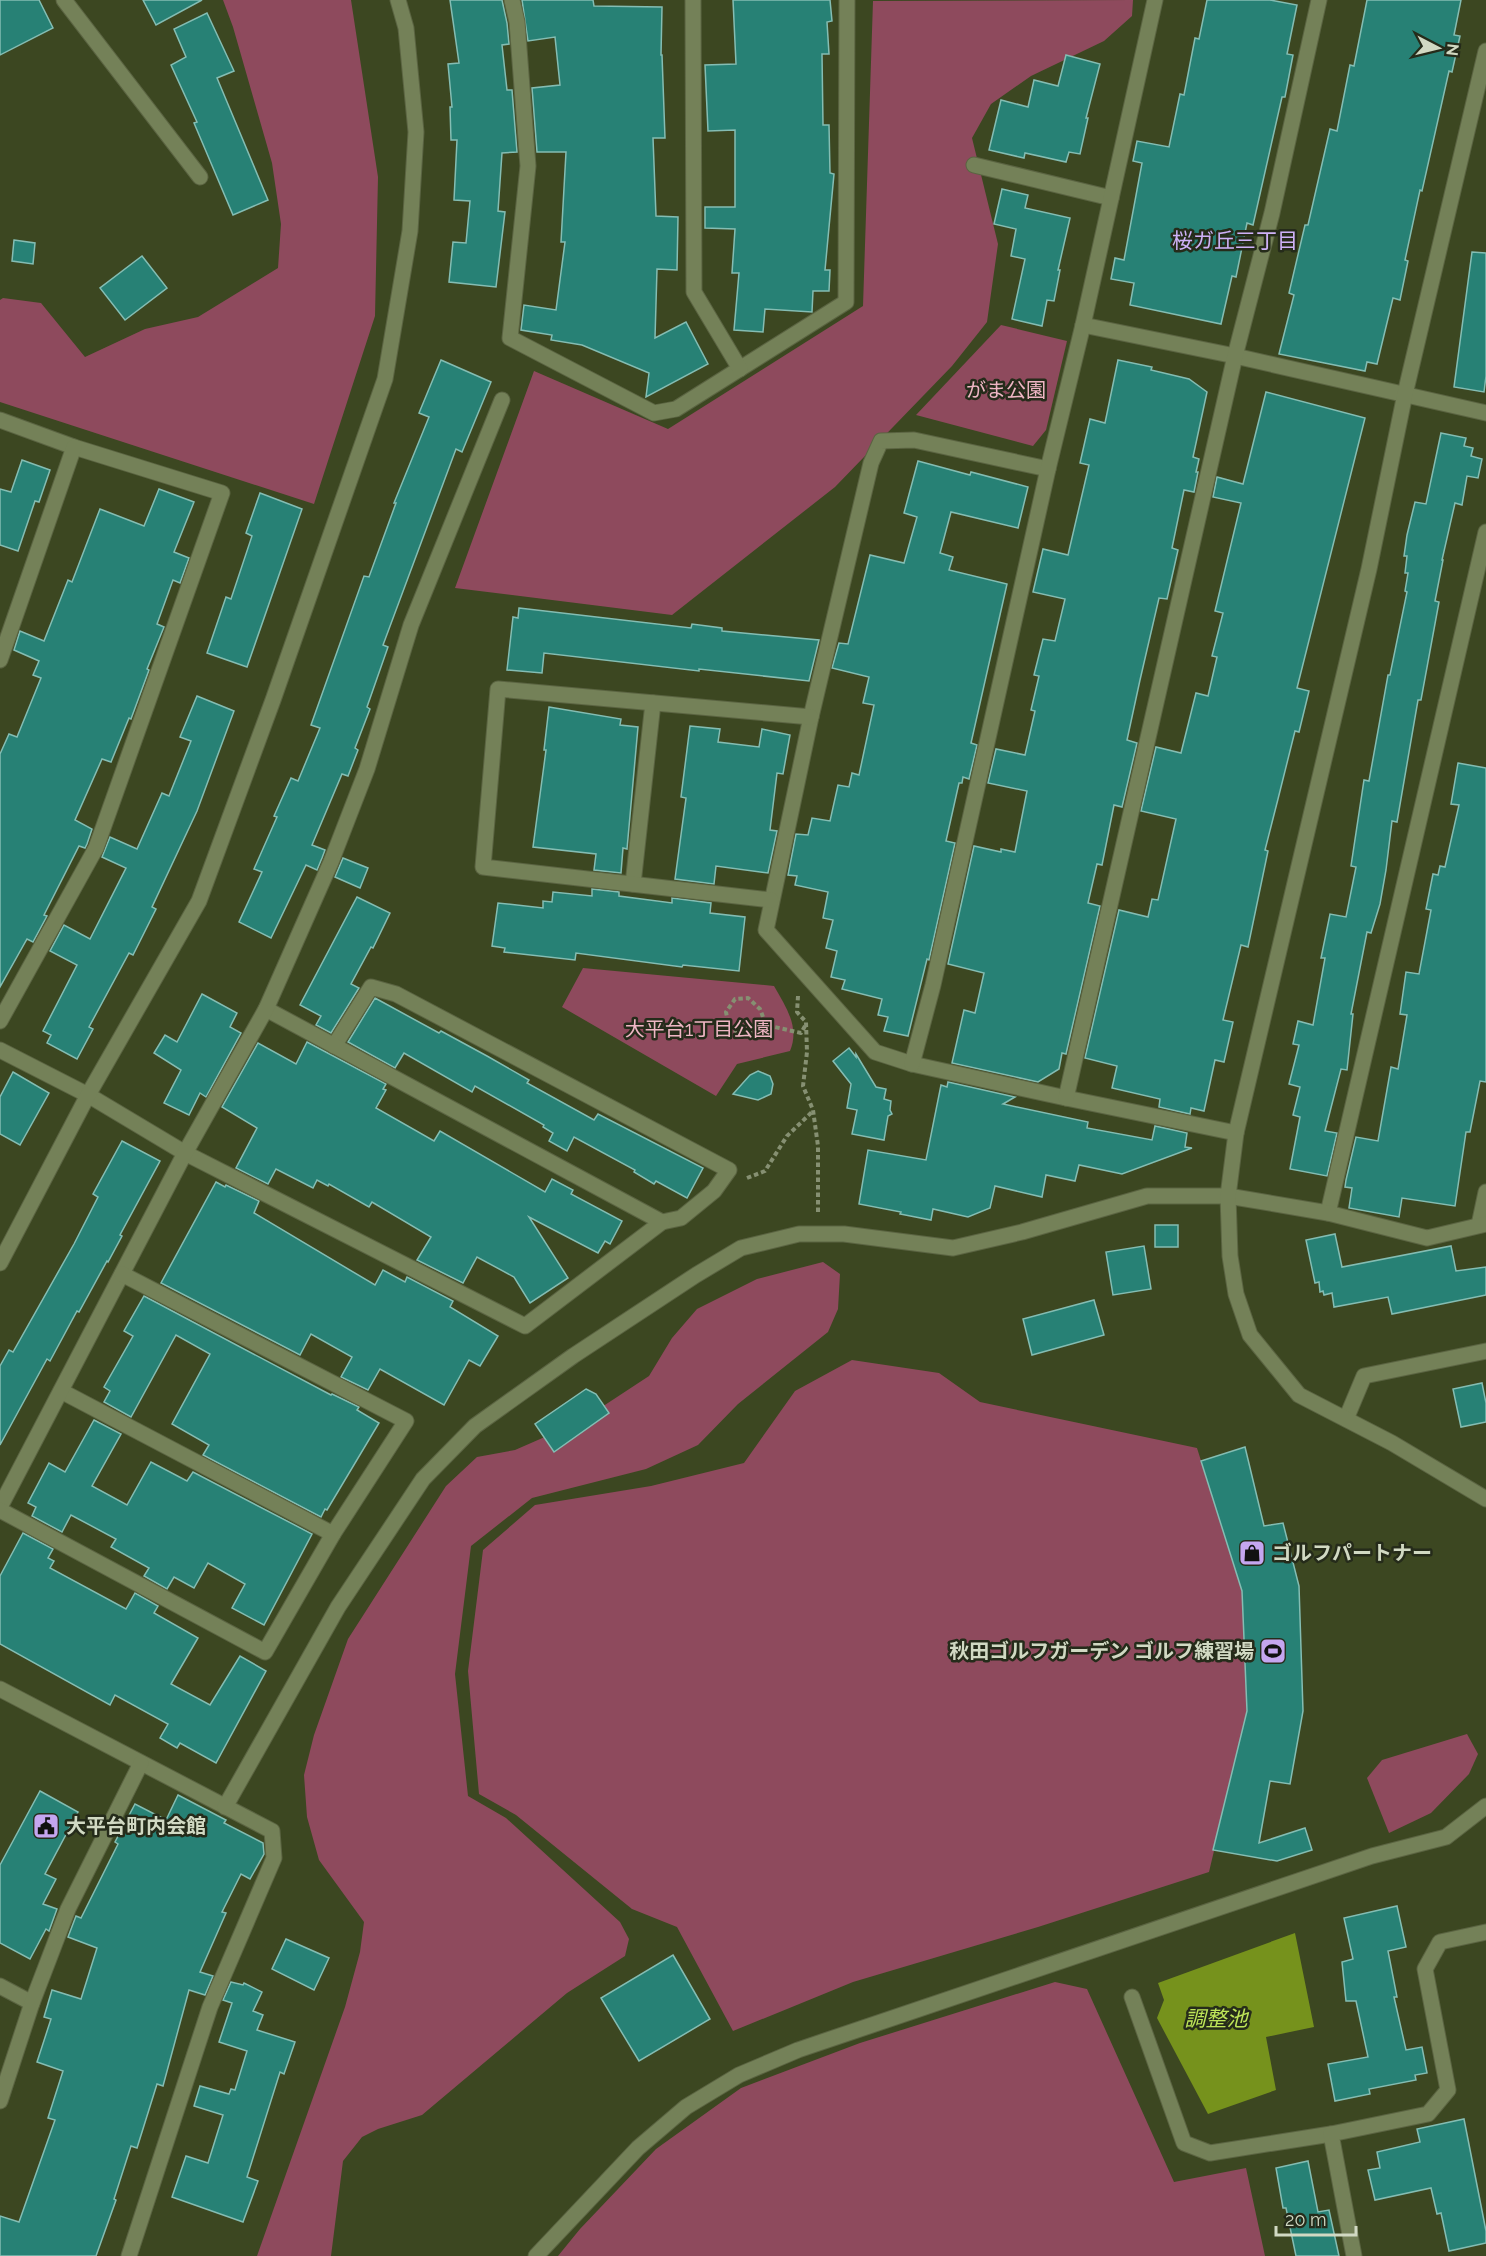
<svg xmlns="http://www.w3.org/2000/svg" width="1486" height="2256" font-family="Raleway,'Noto Sans JP',sans-serif">
  <style>
    .green { fill: #8e4a5d }
    .water { fill: #76921c }
    .building { fill: #278175; stroke: #84bdb3; stroke-width: 1.5 }
    .lines { fill: none; stroke-linecap: round; stroke-linejoin: round }
    .street-casing { stroke: #5b6442; stroke-width: 17 }
    .secondary-casing { stroke: #5b6442; stroke-width: 17 }
    .path { stroke: #869072; stroke-width: 4; stroke-dasharray: 4.5 3; stroke-linecap: butt }
    .street { stroke: #748158; stroke-width: 15 }
    .secondary { stroke: #748158; stroke-width: 15 }
    .labels { text-anchor: middle; stroke-width: 5; stroke-linejoin: round; paint-order: stroke }
    .park-label { font-size: 20px; fill: #efb6c4; stroke: #252b1a }
    .poi-label { font-size: 20px; font-weight: bold; fill: #d1d9c3; stroke: #252b1a; text-anchor: start }
    .neighbourhood-label { font-size: 21px; fill: #ceb1f7; stroke: #252b1a }
    .water-label { font-size: 21px; font-style: italic; fill: #bee558; stroke: #252b1a }
  </style>
  <rect width="100%" height="100%" fill="#3c4721"/>
  <g class="green">
    <polygon points="223,0 351,0 378,177 375,316 314,504 0,402 0,300 3,298 41,303 85,357 145,329 198,317 278,268 281,224 272,163 233,27"/>
    <polygon points="1133,0 1132,16 1104,41 1031,76 991,104 972,138 998,244 987,322 952,366 835,487 672,615 455,588 534,371 668,429 863,306 873,1"/>
    <polygon points="1001,325 1067,341 1046,430 1033,446 916,415"/>
    <path d="M583 968 774 986C786 1007 800 1027 790 1051L737 1064 716 1096 562 1007Z"/>
    <polygon points="823,1262 840,1274 838,1309 828,1332 738,1404 698,1445 646,1469 532,1498 471,1546 455,1674 468,1796 506,1818 620,1922 629,1939 625,1956 567,1993 422,2115 378,2129 362,2137 343,2161 331,2256 257,2256 345,2007 360,1952 364,1922 319,1860 307,1817 304,1775 314,1735 348,1639 446,1486 477,1457 515,1450 579,1422 649,1376 672,1338 697,1309 757,1279"/>
    <polygon points="852,1360 939,1373 980,1402 1197,1448 1242,1591 1247,1711 1209,1872 1038,1927 853,1982 733,2031 677,1927 632,1909 516,1815 479,1794 468,1671 483,1550 535,1505 651,1486 744,1463 795,1391"/>
    <polygon points="1467,1734 1478,1754 1469,1774 1431,1813 1389,1833 1367,1778 1382,1760"/>
    <polygon points="1055,1982 1087,1989 1174,2182 1246,2168 1265,2256 558,2256 580,2229 656,2149 741,2088 860,2043"/>
  </g>
  <polygon class="water" points="1295,1933 1314,2027 1266,2037 1276,2090 1208,2114 1157,2018 1164,2000 1158,1983"/>
  <g class="building">
    <polygon points="0,0 39,0 53,28 0,55"/>
    <polygon points="143,0 202,0 156,25"/>
    <polygon points="450,0 502,0 507,23 509,44 502,45 507,90 512,90 517,152 502,153 498,211 505,212 496,287 449,282 453,242 466,243 470,201 454,200 457,140 451,140 450,107 452,107 448,64 459,63"/>
    <polygon points="522,0 593,0 594,6 662,7 661,55 662,55 665,138 653,138 656,216 678,217 677,270 657,269 655,338 686,322 708,364 646,397 649,373 582,345 551,340 552,335 521,330 524,305 556,310 565,242 561,242 566,152 537,152 532,88 560,85 555,37 528,41"/>
    <polygon points="733,0 830,0 832,21 827,22 829,54 822,54 823,125 829,125 830,173 834,174 825,270 830,270 829,291 813,291 812,312 765,309 763,332 734,330 739,273 732,273 735,229 705,228 705,207 735,207 735,130 708,131 705,65 736,64"/>
    <polygon points="1207,0 1270,0 1297,5 1287,54 1293,55 1285,97 1282,97 1253,225 1247,223 1236,277 1232,276 1221,324 1130,305 1134,283 1111,279 1115,258 1124,260 1142,163 1133,161 1137,141 1169,147 1180,94 1184,95 1195,38 1199,39"/>
    <polygon points="1367,0 1461,0 1454,35 1460,36 1452,72 1449,71 1422,191 1420,190 1405,260 1408,261 1400,300 1393,298 1377,364 1367,362 1365,371 1279,354 1294,295 1289,293 1305,225 1308,225 1330,129 1337,131 1350,65 1354,66"/>
    <polygon points="207,13 234,71 217,78 268,200 233,215 194,123 197,122 171,65 186,57 174,29"/>
    <polygon points="1066,55 1100,64 1086,118 1088,118 1080,154 1069,152 1066,162 1025,153 1024,158 989,150 1001,100 1028,107 1034,80 1058,86"/>
    <polygon points="1002,189 1028,195 1025,208 1070,218 1058,270 1060,270 1054,301 1047,300 1042,326 1012,319 1025,259 1011,256 1016,229 994,224"/>
    <polygon points="14,240 35,243 33,264 12,261"/>
    <polygon points="1472,252 1486,253 1486,376 1484,392 1454,387"/>
    <polygon points="142,256 167,288 125,320 100,288"/>
    <polygon points="441,360 491,382 462,452 456,449 383,645 388,647 367,707 370,709 355,748 358,750 348,776 342,774 312,845 325,850 322,858 317,870 306,865 271,938 239,922 262,872 254,869 277,817 274,816 291,778 298,781 320,728 311,725 364,576 369,577 396,503 394,503 429,417 419,413"/>
    <polygon points="1118,360 1152,367 1151,370 1189,379 1207,392 1193,457 1199,459 1196,472 1198,472 1194,492 1184,490 1172,548 1178,550 1167,599 1159,598 1140,680 1127,740 1137,743 1122,807 1114,805 1102,865 1097,864 1088,903 1100,906 1066,1054 1062,1053 1059,1069 1038,1082 952,1063 964,1010 975,1013 984,973 948,964 974,846 1001,852 1001,849 1015,852 1027,791 988,783 996,749 1025,755 1035,711 1031,710 1039,676 1034,675 1043,639 1055,641 1065,599 1033,592 1043,549 1068,555 1089,465 1080,463 1090,419 1105,423"/>
    <polygon points="1266,392 1365,418 1297,688 1309,691 1299,732 1295,731 1278,799 1265,850 1268,851 1248,947 1241,945 1223,1020 1233,1022 1224,1062 1215,1060 1204,1111 1191,1108 1190,1114 1159,1107 1160,1099 1112,1088 1117,1066 1085,1058 1119,910 1148,917 1152,899 1158,900 1176,819 1141,811 1156,747 1181,753 1196,693 1208,696 1217,657 1212,656 1223,613 1215,611 1241,503 1213,497 1217,477 1243,484"/>
    <polygon points="1441,433 1466,438 1464,446 1473,448 1471,456 1482,459 1478,478 1467,476 1462,505 1455,503 1442,560 1443,560 1435,601 1439,602 1421,700 1418,700 1397,822 1392,821 1386,870 1380,904 1371,933 1367,932 1351,1014 1353,1014 1347,1070 1341,1069 1325,1131 1337,1133 1327,1176 1290,1169 1300,1117 1293,1115 1300,1087 1289,1084 1299,1045 1293,1044 1298,1021 1313,1025 1325,958 1321,958 1330,914 1346,917 1356,867 1351,866 1364,780 1369,781 1388,675 1390,675 1407,592 1405,591 1408,573 1405,573 1407,556 1404,556 1407,535 1415,502 1426,504"/>
    <polygon points="22,460 50,470 39,502 35,501 18,551 0,545 0,489 11,492"/>
    <polygon points="918,461 970,475 971,472 1028,487 1018,528 951,512 940,553 953,557 949,570 1007,584 971,743 977,745 969,779 963,777 962,783 959,783 946,841 955,843 929,960 927,959 908,1036 884,1031 888,1017 878,1015 882,999 842,989 845,980 831,977 837,951 826,948 833,920 823,918 828,892 795,885 797,876 788,875 796,834 808,835 812,818 830,821 838,785 849,787 852,773 859,775 874,705 863,703 869,677 832,668 839,643 848,644 870,555 904,563 917,517 904,513"/>
    <polygon points="159,489 194,502 174,552 189,558 180,583 173,580 157,624 164,627 147,669 149,670 131,719 129,718 111,762 102,759 75,820 92,829 87,844 85,848 79,846 44,915 47,916 33,942 27,939 0,987 0,754 9,734 17,737 41,678 33,675 39,661 14,650 20,631 44,641 68,580 72,582 100,509 144,526"/>
    <polygon points="260,493 302,509 247,667 207,653 226,597 231,599 252,536 246,533"/>
    <polygon points="519,608 691,628 692,624 722,628 722,631 819,640 809,681 699,669 699,671 544,653 542,673 507,670 513,617 518,618"/>
    <polygon points="197,696 234,711 197,811 152,907 156,909 133,955 129,953 89,1027 93,1029 77,1059 47,1043 51,1035 43,1031 77,965 50,951 64,925 90,939 126,868 102,857 110,837 137,849 162,793 169,796 191,741 180,737"/>
    <polygon points="549,707 621,719 620,725 638,727 627,849 623,848 621,873 594,870 596,854 533,847 546,750 544,750"/>
    <polygon points="690,726 720,729 718,742 759,747 762,729 790,735 783,774 777,773 770,830 777,831 768,873 716,866 714,884 675,879 686,798 681,797"/>
    <polygon points="1458,763 1486,768 1486,1082 1480,1081 1470,1132 1466,1132 1455,1206 1402,1198 1399,1217 1349,1208 1352,1188 1345,1187 1346,1180 1356,1137 1378,1141 1391,1067 1398,1069 1407,1015 1400,1014 1406,972 1419,974 1431,910 1426,909 1433,874 1438,875 1440,866 1445,867 1459,805 1451,804"/>
    <polygon points="343,858 368,868 360,888 335,877"/>
    <polygon points="592,889 619,892 619,896 672,903 672,898 711,903 710,913 745,917 739,971 683,965 682,967 576,953 575,960 504,952 505,948 492,946 498,903 543,908 543,901 552,902 553,892 592,896"/>
    <polygon points="357,897 390,913 373,948 371,947 351,984 359,988 331,1033 316,1025 321,1016 300,1005"/>
    <polygon points="202,994 237,1013 230,1027 241,1033 206,1097 200,1093 189,1115 164,1103 181,1070 154,1053 165,1035 177,1042"/>
    <polygon points="375,998 439,1033 441,1031 487,1056 529,1080 527,1083 594,1120 598,1114 703,1168 687,1198 656,1181 654,1184 634,1172 635,1170 574,1137 567,1151 549,1141 553,1133 543,1127 544,1125 475,1086 472,1092 404,1053 395,1068 348,1042"/>
    <polygon points="307,1042 386,1084 383,1089 386,1090 376,1108 434,1141 440,1131 545,1192 552,1179 573,1190 571,1194 622,1221 610,1244 605,1241 598,1253 529,1217 568,1278 530,1303 514,1277 477,1257 463,1283 417,1260 431,1237 372,1202 369,1207 329,1184 328,1186 317,1180 313,1188 276,1169 268,1184 236,1168 257,1128 222,1107 258,1043 296,1064"/>
    <polygon points="849,1048 856,1057 856,1054 876,1087 886,1089 884,1099 891,1101 890,1110 892,1114 888,1116 884,1140 852,1134 857,1110 847,1108 851,1084 833,1061"/>
    <polygon points="758,1071 770,1076 773,1084 771,1094 758,1100 733,1094 750,1075"/>
    <polygon points="13,1072 49,1093 20,1145 0,1134 0,1097"/>
    <polygon points="948,1082 1015,1097 1003,1104 1088,1122 1087,1128 1152,1140 1155,1126 1187,1133 1185,1147 1192,1148 1122,1174 1079,1165 1075,1181 1046,1175 1042,1197 995,1186 990,1208 968,1217 933,1209 931,1220 900,1214 901,1212 859,1204 868,1150 926,1160 941,1085 947,1087"/>
    <polygon points="122,1141 160,1161 120,1235 122,1236 108,1262 107,1261 79,1312 77,1311 50,1361 47,1359 0,1445 0,1366 9,1350 13,1352 74,1244 98,1197 93,1194"/>
    <polygon points="216,1182 225,1187 226,1185 259,1201 254,1213 375,1285 383,1270 405,1282 407,1277 453,1301 450,1307 498,1336 480,1366 469,1360 444,1405 380,1369 368,1390 341,1377 352,1357 311,1334 300,1355 161,1283"/>
    <rect x="1155" y="1225" width="23" height="22"/>
    <polygon points="1335,1234 1342,1267 1451,1246 1456,1271 1486,1267 1486,1295 1392,1314 1388,1297 1334,1307 1332,1293 1324,1295 1323,1291 1320,1292 1319,1282 1315,1283 1306,1240"/>
    <polygon points="1144,1246 1151,1289 1113,1295 1106,1252"/>
    <polygon points="144,1296 331,1395 332,1394 359,1407 357,1410 379,1423 327,1510 325,1509 321,1517 203,1455 209,1445 172,1424 210,1354 176,1335 131,1417 104,1402 110,1391 104,1387 133,1336 124,1331"/>
    <polygon points="1094,1300 1104,1335 1032,1355 1023,1319"/>
    <polygon points="1482,1383 1486,1403 1486,1422 1461,1427 1453,1389"/>
    <polygon points="586,1389 596,1394 609,1413 554,1452 535,1424"/>
    <polygon points="94,1420 121,1434 92,1486 127,1505 151,1462 187,1481 193,1472 312,1534 264,1625 232,1608 245,1584 208,1563 194,1588 174,1577 167,1589 144,1576 149,1568 111,1547 116,1539 71,1515 62,1532 32,1516 36,1507 28,1503 49,1463 65,1472"/>
    <polygon points="1245,1447 1264,1526 1283,1523 1299,1586 1303,1711 1290,1784 1270,1781 1259,1843 1305,1828 1312,1850 1277,1861 1213,1850 1247,1711 1242,1591 1201,1461"/>
    <polygon points="23,1533 53,1549 48,1558 54,1561 50,1568 126,1609 135,1593 158,1606 154,1613 198,1638 171,1684 210,1705 240,1656 266,1671 216,1763 180,1743 177,1748 160,1738 168,1724 115,1695 110,1705 0,1644 0,1576"/>
    <polygon points="40,1791 78,1812 45,1874 56,1879 43,1904 57,1909 49,1931 46,1929 30,1959 0,1943 0,1865"/>
    <polygon points="178,1795 226,1820 224,1823 263,1843 264,1854 250,1879 241,1874 222,1912 226,1913 200,1972 213,1976 205,1995 189,1990 163,2086 157,2084 137,2148 131,2146 114,2199 116,2200 96,2256 0,2256 0,2216 19,2222 55,2120 48,2118 63,2071 37,2062 51,2019 44,2017 52,1990 81,1999 97,1948 68,1937 76,1916 81,1918 118,1844 115,1842 135,1804 166,1820"/>
    <polygon points="1397,1906 1406,1947 1388,1951 1397,1997 1394,1997 1406,2050 1422,2047 1427,2073 1415,2075 1416,2080 1369,2089 1370,2094 1335,2101 1328,2064 1368,2057 1356,2001 1346,2001 1342,1962 1353,1959 1344,1918"/>
    <polygon points="286,1939 329,1958 314,1990 272,1969"/>
    <polygon points="673,1955 710,2019 639,2061 601,1998"/>
    <polygon points="231,1982 243,1985 244,1983 262,1992 253,2011 263,2015 257,2030 295,2042 284,2074 280,2072 247,2177 258,2181 243,2222 172,2197 186,2156 208,2163 223,2115 194,2106 200,2086 229,2094 231,2089 235,2090 247,2051 219,2042 232,2003 223,2000"/>
    <polygon points="1464,2119 1486,2231 1486,2243 1449,2251 1441,2213 1437,2214 1431,2188 1375,2200 1368,2170 1380,2168 1377,2152 1420,2142 1417,2129"/>
    <polygon points="1308,2161 1318,2212 1329,2210 1339,2256 1296,2256 1286,2208 1283,2208 1276,2168"/>
  </g>
  <g class="lines">
    <defs>
      <g id="street">
        <polyline points="64,0 200,177"/>
        <polyline points="512,0 517,22 528,166 510,338 654,413 676,409 846,302 847,0"/>
        <polyline points="693,0 694,292 740,369"/>
        <polyline points="974,165 1111,198"/>
        <polyline points="1083,325 1235,356 1486,413"/>
        <polyline points="0,420 74,447 222,493 96,848 0,1021"/>
        <polyline points="1048,469 914,440 881,441 871,463 811,717 766,930 875,1052 912,1064 1066,1098 1236,1133"/>
        <polyline points="0,660 74,447"/>
        <polyline points="633,884 653,703"/>
        <polyline points="771,900 483,867 498,689 811,717"/>
        <polyline points="334,1046 371,987 396,994 729,1170 714,1191 681,1218 662,1222"/>
        <polyline points="0,1050 88,1095 185,1153 525,1326 662,1222 266,1009"/>
        <polyline points="912,1064 933,985 1048,469 1083,325 1155,0"/>
        <polyline points="1066,1098 1235,356 1272,213 1319,0"/>
        <polyline points="1328,1213 1486,532"/>
        <polyline points="1479,1225 1486,1192"/>
        <polyline points="0,1263 88,1095 199,901 273,700 385,379 410,231 416,132 406,28 398,0"/>
        <polyline points="61,1391 333,1534"/>
        <polyline points="1346,1419 1364,1376 1486,1351"/>
        <polyline points="0,1507 185,1153 266,1009 331,862 367,769 411,625 502,400"/>
        <polyline points="0,1510 265,1652 333,1534 406,1421 122,1274"/>
        <polyline points="0,1689 272,1831 274,1858 210,2007 129,2256"/>
        <polyline points="225,1807 338,1607 423,1479 475,1426 573,1356 696,1275 741,1248 799,1234 844,1234 953,1248 1022,1232 1147,1196 1228,1196 1328,1213 1427,1238 1486,1224"/>
        <polyline points="0,1986 32,2003"/>
        <polyline points="1132,1997 1184,2143 1210,2153 1331,2134"/>
        <polyline points="0,2101 32,2003 68,1909 141,1763"/>
        <polyline points="1354,2256 1331,2134 1428,2114 1448,2090 1425,1969 1440,1942 1486,1932"/>
      </g>
      <g id="secondary">
        <polyline points="1486,51 1405,394 1369,569 1236,1133 1228,1196 1230,1256 1236,1294 1250,1335 1299,1395 1392,1443 1486,1499"/>
        <polyline points="536,2256 638,2148 686,2107 739,2075 798,2050 1372,1856 1446,1837 1486,1806"/>
      </g>
    </defs>
    <use href="#street" class="street-casing"/>
    <use href="#secondary" class="secondary-casing"/>
    <g class="path">
      <polyline points="798,996 797,1012 806,1022 807,1052 803,1086 813,1110 818,1146 818,1213"/>
      <polyline points="766,1025 755,1030 741,1034 729,1027 726,1012 735,999 748,998 760,1009 766,1025 801,1033 805,1026"/>
      <polyline points="747,1178 765,1171 787,1136 813,1111"/>
    </g>
    <use href="#street" class="street"/>
    <use href="#secondary" class="secondary"/>
  </g>
  <defs>
    <symbol id="shop-square" viewBox="-11 -11 22 22"><rect x="-9" y="-9" width="18" height="18" rx="4" fill="#c5a6f0" stroke="#252b1a"/><path d="M-5-2.5h2.3a2.7 3.5 0 0 1 5.4 0H5L5.5 6h-11ZM-1.5-2.5h3a1.5 2.3 0 0 0-3 0Z" fill="#111"/></symbol>
    <symbol id="stadium-square" viewBox="-11 -11 22 22"><rect x="-9" y="-9" width="18" height="18" rx="4" fill="#c5a6f0" stroke="#252b1a"/><path d="M0-5a6.5 5 0 1 0 0 10a6.5 5 0 1 0 0-10ZM-3.5-1.8h7v3.6h-7Z" fill="#111"/></symbol>
    <symbol id="civic-square" viewBox="-11 -11 22 22"><rect x="-9" y="-9" width="18" height="18" rx="4" fill="#c5a6f0" stroke="#252b1a"/><path d="M-.6-6.5H3V-4.5H.6V-3L4-1V1h2V6H-6V1h2V-1L-.6-3ZM-1.2 2.5V6h2.4V2.5Z" fill="#111"/></symbol>
  </defs>
  <g fill-rule="evenodd">
    <use href="#shop-square" x="1237" y="1538" width="30" height="30"/>
    <use href="#stadium-square" x="1258" y="1636" width="30" height="30"/>
    <use href="#civic-square" x="31" y="1811" width="30" height="30"/>
  </g>
  <g class="labels">
    <g class="park-label">
      <text x="1006" y="397">がま公園</text>
      <text x="699" y="1036">大平台1丁目公園</text>
    </g>
    <g class="poi-label">
      <text x="1272" y="1560">ゴルフパートナー</text>
      <text x="1254" y="1658" text-anchor="end">秋田ゴルフガーデン ゴルフ練習場</text>
      <text x="66" y="1833">大平台町内会館</text>
    </g>
    <g class="neighbourhood-label">
      <text x="1235" y="248">桜ガ丘三丁目</text>
    </g>
    <g class="water-label">
      <text x="1216" y="2026">調整池</text>
    </g>
  </g>
  <g transform="translate(1438 48) rotate(97)" stroke="#252b1a" stroke-width="4.5" paint-order="stroke">
  <path d="M0-4.5L10 22L0 15L-10 22Z" fill="#d1d9c3"/>
  <text y="-9" font-size="16" font-weight="bold" text-anchor="middle" fill="#d1d9c3">N</text>
  </g>
  <path d="M1276 2226v9h80v-9" fill="none" stroke="#d1d9c3" stroke-width="3"/>
  <text x="1285" y="2226" font-size="18" fill="#d1d9c3" stroke="#252b1a" stroke-width="4.5" paint-order="stroke">20 m</text>
</svg>
